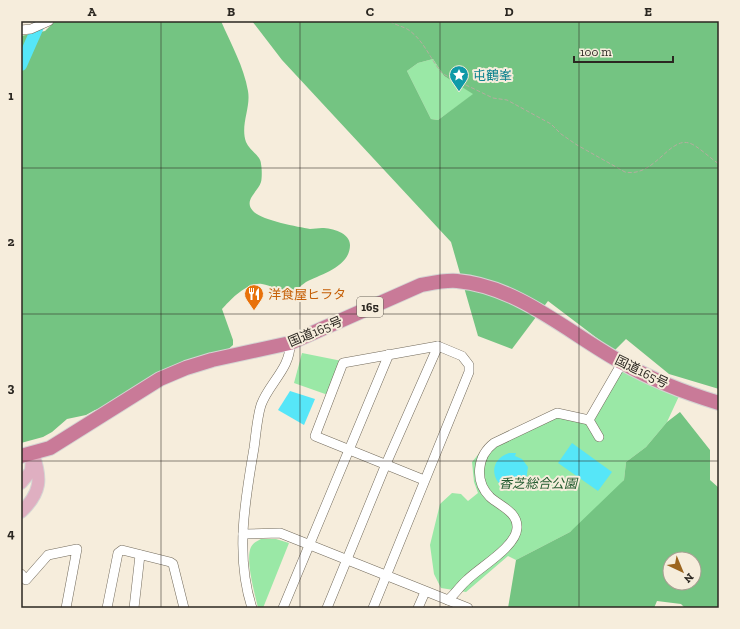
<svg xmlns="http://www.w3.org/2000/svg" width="740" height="629" font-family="'Zilla Slab','Noto Sans JP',serif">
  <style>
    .green { fill: #9ae8a6 }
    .forest { fill: #74c482; fill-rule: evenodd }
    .water { fill: #56e6f8 }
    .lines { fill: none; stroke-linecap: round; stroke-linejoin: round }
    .river { stroke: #56e6f8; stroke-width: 12 }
    .minor-casing { stroke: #736b5c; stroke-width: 10 }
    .major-casing { stroke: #d5d4d3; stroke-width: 14 }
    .highway-casing { stroke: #d5d4d3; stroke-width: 16 }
    .path { stroke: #b4ad9f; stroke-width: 1; stroke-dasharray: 4 2; stroke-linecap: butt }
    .minor { stroke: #fff; stroke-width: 9 }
    .major { stroke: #dfafc1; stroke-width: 12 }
    .highway { stroke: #c97a98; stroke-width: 14 }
    .grid { fill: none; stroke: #2b2721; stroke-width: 1; stroke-opacity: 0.55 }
    .labels { text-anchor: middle; stroke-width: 4; stroke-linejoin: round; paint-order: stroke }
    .shield { fill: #f6eddc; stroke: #686259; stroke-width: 1 }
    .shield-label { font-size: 12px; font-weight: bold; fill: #2b2721 }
    .culture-label { font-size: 13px; fill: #0d838f; stroke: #f6eddc; text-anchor: start }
    .food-label { font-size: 13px; fill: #c56008; stroke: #f6eddc; text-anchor: start }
    .street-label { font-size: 13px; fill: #2b2721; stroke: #f6eddc }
    .park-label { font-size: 13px; font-style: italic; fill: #235b2f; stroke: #f6eddc }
    .neatline { fill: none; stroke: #2b2721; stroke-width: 1.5 }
    .grid-label { font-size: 13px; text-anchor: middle; font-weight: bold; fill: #2b2721 }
  </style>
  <rect width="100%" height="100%" fill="#f6eddc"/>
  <g class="green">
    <polygon points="433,59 444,76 474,94 438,120 431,119 407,71 418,63"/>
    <polygon points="302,353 342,361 328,395 294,383"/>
    <polygon points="616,365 680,394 667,422 646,447 626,462 624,480 600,509 570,532 516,560 508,556 466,592 441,588 434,574 430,545 440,504 452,493 461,494 468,501 478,493 474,482 472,462 486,445 500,435 554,410 587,416"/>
    <path d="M261 539H276L289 543 263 608H258C255 594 245 560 251 547 253 543 257 541 261 539Z"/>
  </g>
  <g class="forest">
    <path d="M55 21H221C231 44 244 67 248 91 251 108 240 125 246 142 249 150 261 156 261 164 262 169 262 178 261 182 258 192 243 200 253 211 260 220 298 227 310 229 314 229 318 228 322 228 332 228 350 233 350 245 350 267 321 274 306 282 300 286 295 291 289 295 281 292 271 285 262 284 247 282 231 299 222 309L233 340V345L225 352 104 408 95 410 86 415 67 419 52 432 43 437 21 443V36L45 31Z"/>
    <path d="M252 21H719V389L669 374 626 339 614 351 548 301 512 349 478 336 451 242 282 60ZM433 59 444 76 473 94 438 120 431 119 407 71 418 63Z"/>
    <path d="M680 412 710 450V480L719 488V608H685L681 604 657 601 654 608H508L516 560 570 532 624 480 626 462 646 447 667 422ZM670 559H694V583H670Z"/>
  </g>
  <g class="water">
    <polygon points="290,391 315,399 304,425 278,410"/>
    <polygon points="572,443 612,472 598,491 558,463"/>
    <path d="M509 453H516L515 456 522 459 528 467 526 481 528 482 518 490C493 492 484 461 509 453Z"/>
  </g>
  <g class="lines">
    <polyline class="river" points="21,65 40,22"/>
    <defs>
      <g id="minor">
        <polyline points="21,30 31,29 49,21"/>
        <polyline points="589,420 599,437"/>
        <polyline points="243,534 280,533 468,608"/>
        <polyline points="21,574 26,580 48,555 77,549 66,608"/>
        <path d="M448 600C455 594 460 586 467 580 480 567 516 547 517 528 518 512 500 506 490 497 474 481 477 456 494 443L557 413 589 420 622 363"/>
        <polyline points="107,608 118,553 122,550 170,562 173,564 184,608"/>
        <polyline points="134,608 140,555"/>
        <path d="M252 608C235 556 245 500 254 448 256 434 257 418 261 405 269 383 291 368 290 343"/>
        <polyline points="283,608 389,354"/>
        <polyline points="327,608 386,464 438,346"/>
        <polyline points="373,608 469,372 469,365 462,356 438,346 343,363 315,436 424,480"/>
        <polyline points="418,608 425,592"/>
      </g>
      <g id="major">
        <polyline points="21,483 31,471 32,457"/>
        <path d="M21 512C41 493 42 479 33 454"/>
      </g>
      <path id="highway" d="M21 456 50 448 160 379 186 368 212 360 290 343 421 285C432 283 445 280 457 281 518 286 570 334 621 362 652 380 686 393 719 403"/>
    </defs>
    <use href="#minor" class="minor-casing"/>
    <use href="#major" class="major-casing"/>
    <use href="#highway" class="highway-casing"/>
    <path class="path" d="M390 21C396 26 404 26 410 31 425 42 431 61 443 74L493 98 507 100 551 124 561 134 577 145 625 172C654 178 669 137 689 143 697 145 711 159 719 164"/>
    <use href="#minor" class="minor"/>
    <use href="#major" class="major"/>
    <use href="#highway" class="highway"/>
  </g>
  <path class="grid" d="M161 21V608M300 21V608M440 21V608M579 21V608M21 168H719M21 314H719M21 461H719"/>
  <defs>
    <symbol id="sight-pin" viewBox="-11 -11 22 30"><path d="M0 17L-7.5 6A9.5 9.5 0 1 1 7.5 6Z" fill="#0f9aa8" stroke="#f6eddc"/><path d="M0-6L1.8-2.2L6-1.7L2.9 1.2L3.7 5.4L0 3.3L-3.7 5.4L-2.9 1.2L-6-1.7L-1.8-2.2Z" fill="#fff"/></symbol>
    <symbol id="restaurant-pin" viewBox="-11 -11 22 30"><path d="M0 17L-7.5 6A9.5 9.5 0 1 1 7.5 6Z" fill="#e8710a" stroke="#f6eddc"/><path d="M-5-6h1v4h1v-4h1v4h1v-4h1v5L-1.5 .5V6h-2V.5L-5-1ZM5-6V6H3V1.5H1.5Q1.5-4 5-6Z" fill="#fff"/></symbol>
  </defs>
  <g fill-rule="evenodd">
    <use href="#sight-pin" x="448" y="64" width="22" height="30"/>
    <use href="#restaurant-pin" x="243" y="283" width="22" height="30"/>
  </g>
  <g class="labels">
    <rect class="shield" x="357" y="297" width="26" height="20" rx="3"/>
    <g class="shield-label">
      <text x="370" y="311">165</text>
    </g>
    <g class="culture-label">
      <text x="473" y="80">屯鶴峯</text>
    </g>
    <g class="food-label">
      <text x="268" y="299">洋食屋ヒラタ</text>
    </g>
    <g class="street-label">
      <text transform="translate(315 331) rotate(-23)" y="5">国道165号</text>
      <text transform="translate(642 371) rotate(26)" y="5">国道165号</text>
    </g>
    <g class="park-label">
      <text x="538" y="488">香芝総合公園</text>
    </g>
  </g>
  <rect width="740" height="629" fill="none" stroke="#f6eddc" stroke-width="44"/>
  <g transform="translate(682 571) rotate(136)"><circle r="19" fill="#f6eddc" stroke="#a59e91"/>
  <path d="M0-3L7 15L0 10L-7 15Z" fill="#9c651f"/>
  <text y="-6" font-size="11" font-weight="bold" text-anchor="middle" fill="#2b2721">N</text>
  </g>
  <path d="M574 56v6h99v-6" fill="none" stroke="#2b2721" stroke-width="2"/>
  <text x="580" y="56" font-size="12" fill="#2b2721" stroke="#f6eddc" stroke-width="3" paint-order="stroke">100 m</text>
  <rect x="22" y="22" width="696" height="585" class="neatline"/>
  <g class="grid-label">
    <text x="92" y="16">A</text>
    <text x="231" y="16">B</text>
    <text x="370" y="16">C</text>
    <text x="509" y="16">D</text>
    <text x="648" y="16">E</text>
    <text x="11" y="100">1</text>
    <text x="11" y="246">2</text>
    <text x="11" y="392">3</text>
    <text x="11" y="538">4</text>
  </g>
</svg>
